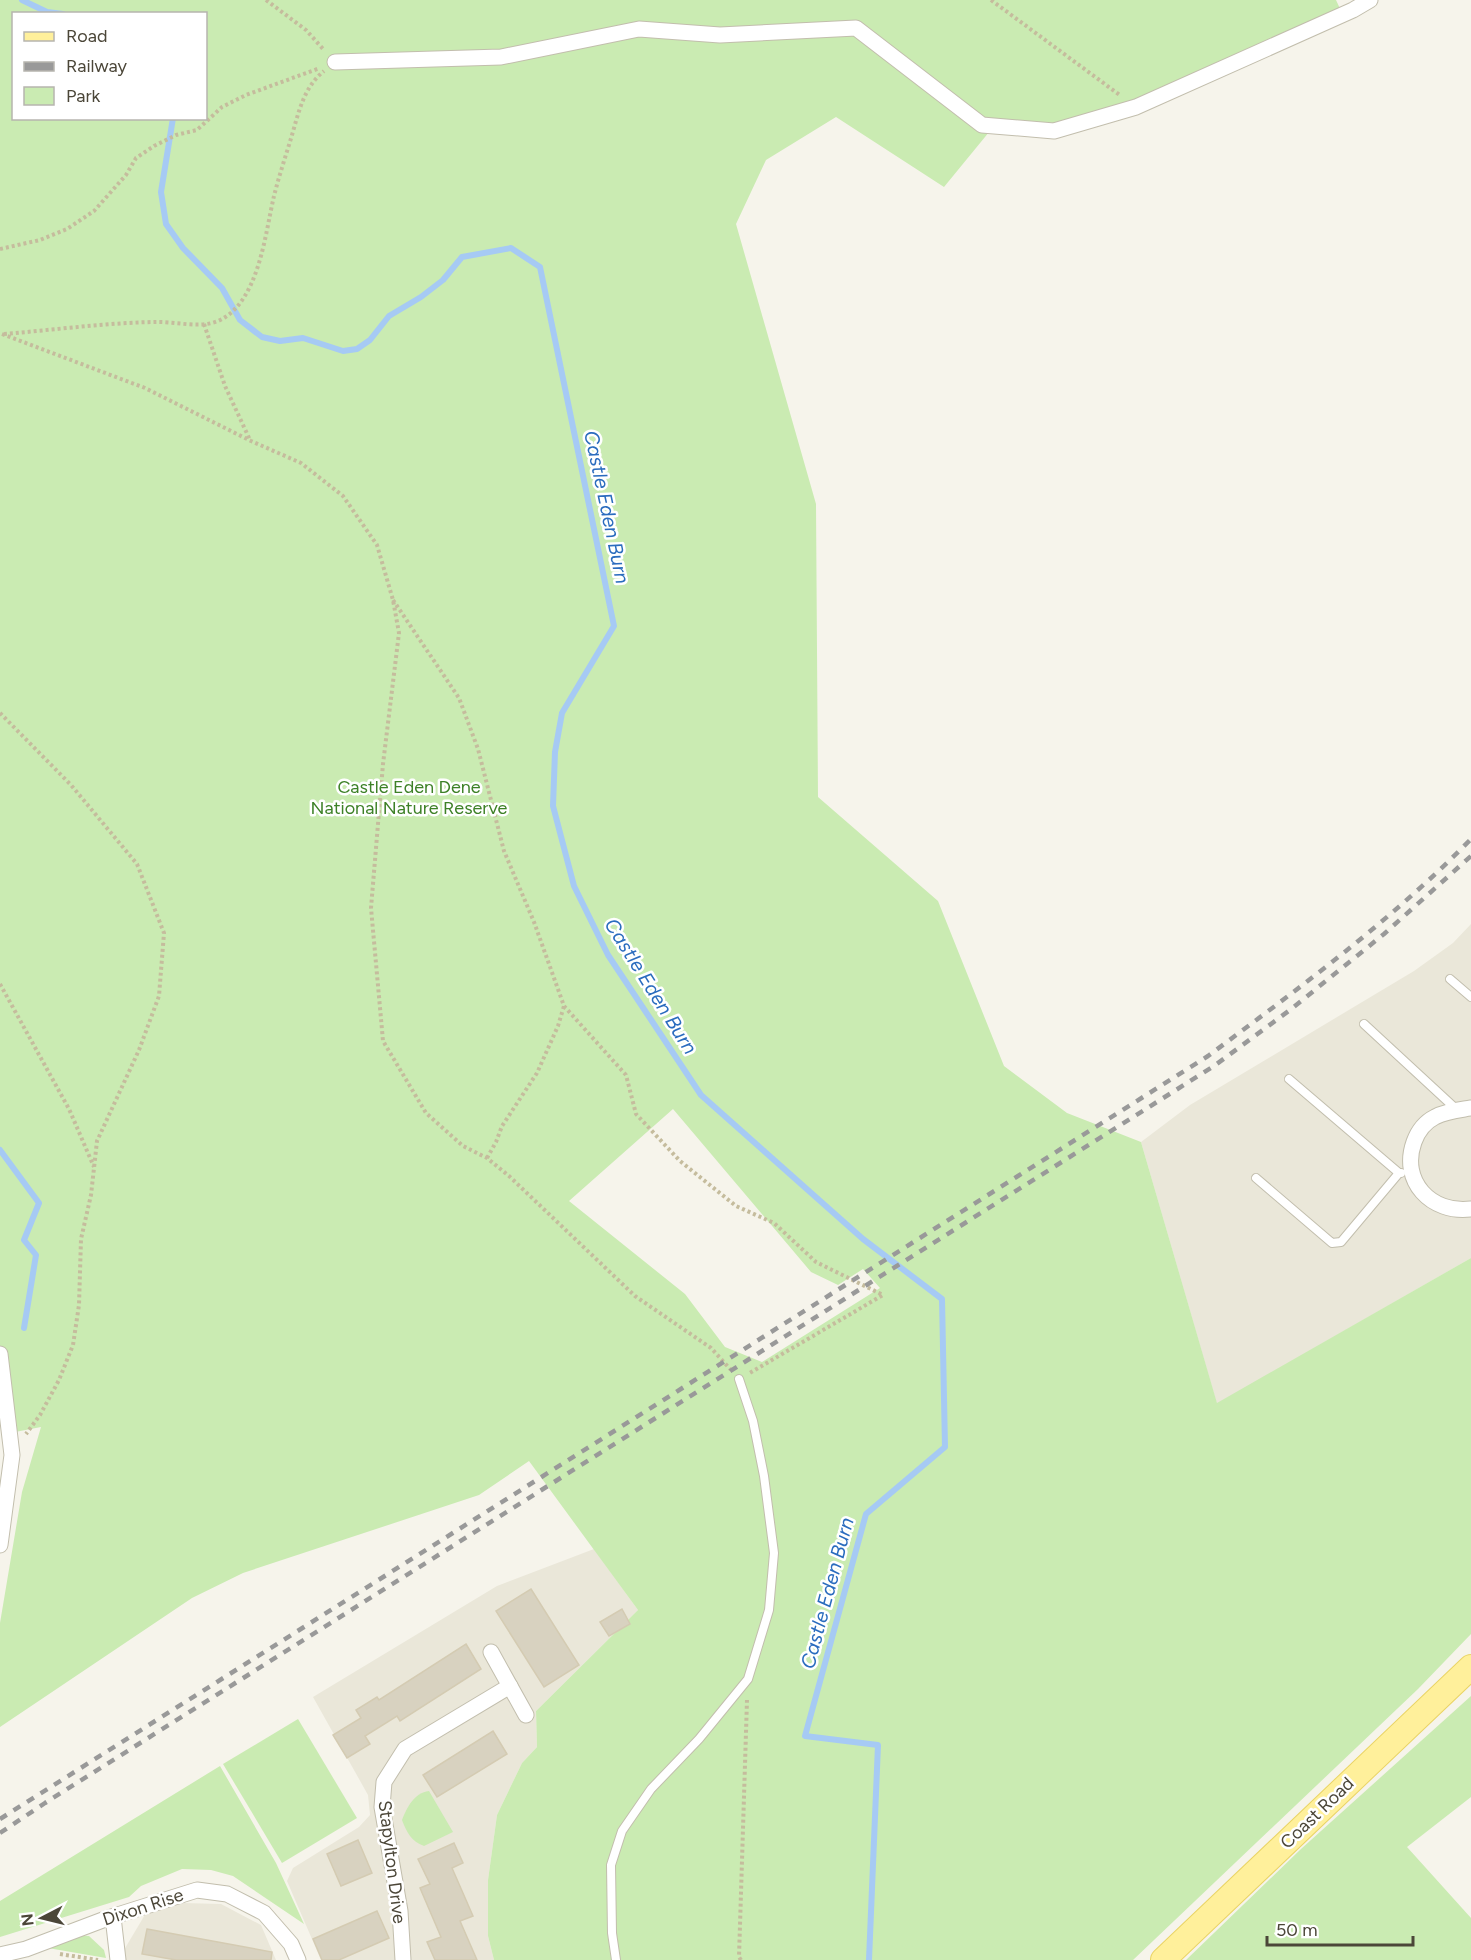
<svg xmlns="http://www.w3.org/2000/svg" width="1471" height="1960" font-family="Figtree,sans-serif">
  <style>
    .residential { fill: #eae7d9 }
    .green { fill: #caebb2; fill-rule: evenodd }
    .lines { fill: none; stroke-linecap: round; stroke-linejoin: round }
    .stream { stroke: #a6caf4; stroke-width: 6 }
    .building { fill: #d8d2c0; stroke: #d4cbb2; stroke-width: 1.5 }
    .lane-casing { stroke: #c2bead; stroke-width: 10 }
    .street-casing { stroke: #c2bead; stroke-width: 17 }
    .primary-casing { stroke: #ead465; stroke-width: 26 }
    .path { stroke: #c5bc9d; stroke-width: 4; stroke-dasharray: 3 3; stroke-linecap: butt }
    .lane { stroke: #fff; stroke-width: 8 }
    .street { stroke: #fff; stroke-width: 15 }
    .primary { stroke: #fff09b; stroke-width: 24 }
    .rail { stroke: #999; stroke-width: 4.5; stroke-dasharray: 8 8; stroke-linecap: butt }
    .labels { text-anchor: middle; stroke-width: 5; stroke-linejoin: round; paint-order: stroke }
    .park-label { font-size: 18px; fill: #3d8127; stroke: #fff }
    .street-label { font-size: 18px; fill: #4b4638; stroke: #fff }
    .water-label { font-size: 20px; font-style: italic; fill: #2a6cbe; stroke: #fff }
  </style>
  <rect width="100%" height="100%" fill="#f6f4eb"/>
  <g class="residential">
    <polygon points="1471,924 1471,1258 1217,1404 1141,1142 1190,1105 1414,971 1453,943"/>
    <polygon points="594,1549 638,1610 536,1711 537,1747 522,1763 497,1815 488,1880 488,1936 494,1960 321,1960 287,1881 293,1868 359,1827 370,1815 368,1795 313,1697 497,1586"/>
    <polygon points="183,1903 221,1904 261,1925 276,1960 118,1960 146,1913"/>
  </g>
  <g class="green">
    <path d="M0 0H1336L1343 15 1136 107 1054 131 994 126 944 187 836 117 766 160 736 224 816 504 818 797 938 901 1004 1066 1067 1113 1141 1142 1217 1403 1471 1258V1634L1418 1689 1133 1960H494L488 1936V1880L497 1815 522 1763 537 1747 536 1711 638 1610 529 1461 479 1495 243 1573 192 1598 0 1727V1623L22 1492 41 1427 10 1433 0 1354ZM14 14H206V118H14ZM673 1109 811 1272 838 1285 863 1269 880 1288 762 1362 725 1347 685 1294 569 1201Z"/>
    <polygon points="1471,1696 1471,1797 1407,1847 1471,1918 1471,1960 1186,1960 1301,1849"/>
    <polygon points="298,1719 357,1818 282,1863 223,1764"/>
    <polygon points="220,1766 276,1863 304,1924 233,1876 211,1870 182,1869 141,1886 129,1897 0,1937 0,1901"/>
    <path d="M429 1791 453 1832 424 1846C411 1841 407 1833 402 1820 407 1807 414 1793 429 1791Z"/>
    <polygon points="74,1935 89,1936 104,1950 106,1958 42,1947"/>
  </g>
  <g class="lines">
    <g class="stream">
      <polyline points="22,0 47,12 63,14"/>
      <polyline points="173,118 161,192 166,224 183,248 222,288 240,320 262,337 280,341 303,338 343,351 357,349 370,340 389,316 421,297 443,280 462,257 511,248 540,267 614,626 562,713 555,752 553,806 574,886 608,955 701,1095 863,1239 942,1299 945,1447 866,1514 805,1736 878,1745 869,1960"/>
      <polyline points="0,1150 39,1203 24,1240 36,1255 24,1328"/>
    </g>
  </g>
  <g class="building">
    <polygon points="531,1589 579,1665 544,1687 496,1611"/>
    <polygon points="622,1609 630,1624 609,1636 600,1622"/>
    <polygon points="466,1644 481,1669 400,1721 397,1716 365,1736 370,1744 347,1758 333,1735 361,1718 356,1710 377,1697 379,1700"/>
    <polygon points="493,1731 507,1754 437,1797 423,1775"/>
    <polygon points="358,1840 372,1873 341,1886 327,1854"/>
    <polygon points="454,1843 463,1863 452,1868 473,1916 460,1921 477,1960 435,1960 427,1942 441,1937 420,1888 430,1884 418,1859"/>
    <polygon points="377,1911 389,1938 339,1960 322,1960 313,1939"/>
    <polygon points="147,1929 272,1952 271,1960 176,1960 142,1954"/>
  </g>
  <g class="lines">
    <defs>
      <g id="lane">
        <polyline points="1450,979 1471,997"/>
        <polyline points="1364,1024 1456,1109"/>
        <polyline points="1289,1079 1399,1173 1401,1173"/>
        <polyline points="1256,1178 1332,1243 1341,1242 1399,1173"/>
        <polyline points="616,1960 612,1933 611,1865 622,1831 651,1789 699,1739 748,1679 769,1610 774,1553 764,1476 753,1421 739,1379"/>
      </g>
      <g id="street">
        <polyline points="335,62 501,57 639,29 720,35 856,28 982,125 1054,131 1136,107 1353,10 1370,0"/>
        <path d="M1471 1108C1459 1110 1446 1111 1435 1117 1425 1122 1418 1131 1414 1142 1400 1181 1431 1214 1471 1209"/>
        <polyline points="0,1354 12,1455 0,1545"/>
        <polyline points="491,1652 526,1715"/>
        <polyline points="113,1917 118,1960"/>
        <polyline points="0,1955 26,1949 108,1918 197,1890 227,1894 264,1913 291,1944 298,1960"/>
        <polyline points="403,1960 400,1911 382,1807 384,1782 405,1749 510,1686"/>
      </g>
      <polyline id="primary" points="1163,1960 1471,1667"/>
    </defs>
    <use href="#lane" class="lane-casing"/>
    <use href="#street" class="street-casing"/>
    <use href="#primary" class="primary-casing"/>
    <g class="path">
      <polyline points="266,0 306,30 324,50"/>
      <polyline points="991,0 1121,96"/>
      <polyline points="0,249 40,240 67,229 94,211 126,175 136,158 154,146 176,135 197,130 222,107 246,95 320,68"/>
      <polyline points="204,324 225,386 250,440"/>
      <polyline points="2,334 145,388 251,441 301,463 343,496 377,545 393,600 399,633 383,764 371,908 383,1041 426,1113 463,1146 487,1158 509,1176 635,1296 711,1348 731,1370"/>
      <path d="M4 334C53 330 104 323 154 322 174 321 199 329 218 321 259 303 265 234 274 196 279 176 286 155 292 135 299 111 304 87 324 71"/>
      <polyline points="393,600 459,698 478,749 504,851 534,922 564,1006 626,1075 636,1114 680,1161 736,1206 774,1223 816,1262 883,1295 748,1374"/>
      <polyline points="0,713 71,785 137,864 164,933 159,996 139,1050 97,1141 91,1195 81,1239 79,1305 73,1345 59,1380 40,1415 26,1434"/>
      <polyline points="0,984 69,1109 94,1167"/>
      <polyline points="487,1158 496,1142 502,1126 537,1073 558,1026 564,1006"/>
      <polyline points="60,1954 98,1960"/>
      <polyline points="741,1960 739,1957 747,1700"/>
    </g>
    <use href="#lane" class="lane"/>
    <use href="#street" class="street"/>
    <use href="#primary" class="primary"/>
    <g class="rail">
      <path d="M0 1819 1208 1056C1298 989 1392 920 1471 839"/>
      <polyline points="0,1833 45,1803 1214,1066 1290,1010 1384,934 1471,856"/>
    </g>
  </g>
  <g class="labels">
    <g class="park-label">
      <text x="409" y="793">Castle Eden Dene<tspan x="409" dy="21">National Nature Reserve</tspan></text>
    </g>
    <g class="street-label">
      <text transform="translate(1317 1813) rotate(-44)" y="6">Coast Road</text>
      <text transform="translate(392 1862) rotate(83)" y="6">Stapylton Drive</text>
      <text transform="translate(143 1907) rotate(-18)" y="6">Dixon Rise</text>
    </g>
    <g class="water-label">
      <text transform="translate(607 507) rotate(78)" y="7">Castle Eden Burn</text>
      <text transform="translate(651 986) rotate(58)" y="7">Castle Eden Burn</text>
      <text transform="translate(827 1593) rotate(-75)" y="7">Castle Eden Burn</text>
    </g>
  </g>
  <rect x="12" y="12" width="195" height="108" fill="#ffffff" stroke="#b7b5af" stroke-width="1.5"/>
  <rect x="24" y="32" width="30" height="9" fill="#fff09b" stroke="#b7b5af" stroke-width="1.5"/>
  <text x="66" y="42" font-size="18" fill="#4b4638">Road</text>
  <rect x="24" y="62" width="30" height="9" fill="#999999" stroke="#b7b5af" stroke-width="1.5"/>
  <text x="66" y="72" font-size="18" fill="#4b4638">Railway</text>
  <rect x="24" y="87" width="30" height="18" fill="#caebb2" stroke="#b7b5af" stroke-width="1.5"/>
  <text x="66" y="102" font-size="18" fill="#4b4638">Park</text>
  <g transform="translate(42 1918) rotate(263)" stroke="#ffffff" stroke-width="4.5" paint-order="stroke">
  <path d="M0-4.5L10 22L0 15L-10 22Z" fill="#4b4638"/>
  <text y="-9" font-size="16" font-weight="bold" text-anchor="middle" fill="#4b4638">N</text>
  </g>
  <path d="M1267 1936v9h146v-9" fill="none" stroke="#4b4638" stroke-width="3"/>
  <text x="1276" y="1936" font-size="18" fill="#4b4638" stroke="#ffffff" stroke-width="4.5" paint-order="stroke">50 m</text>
</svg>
